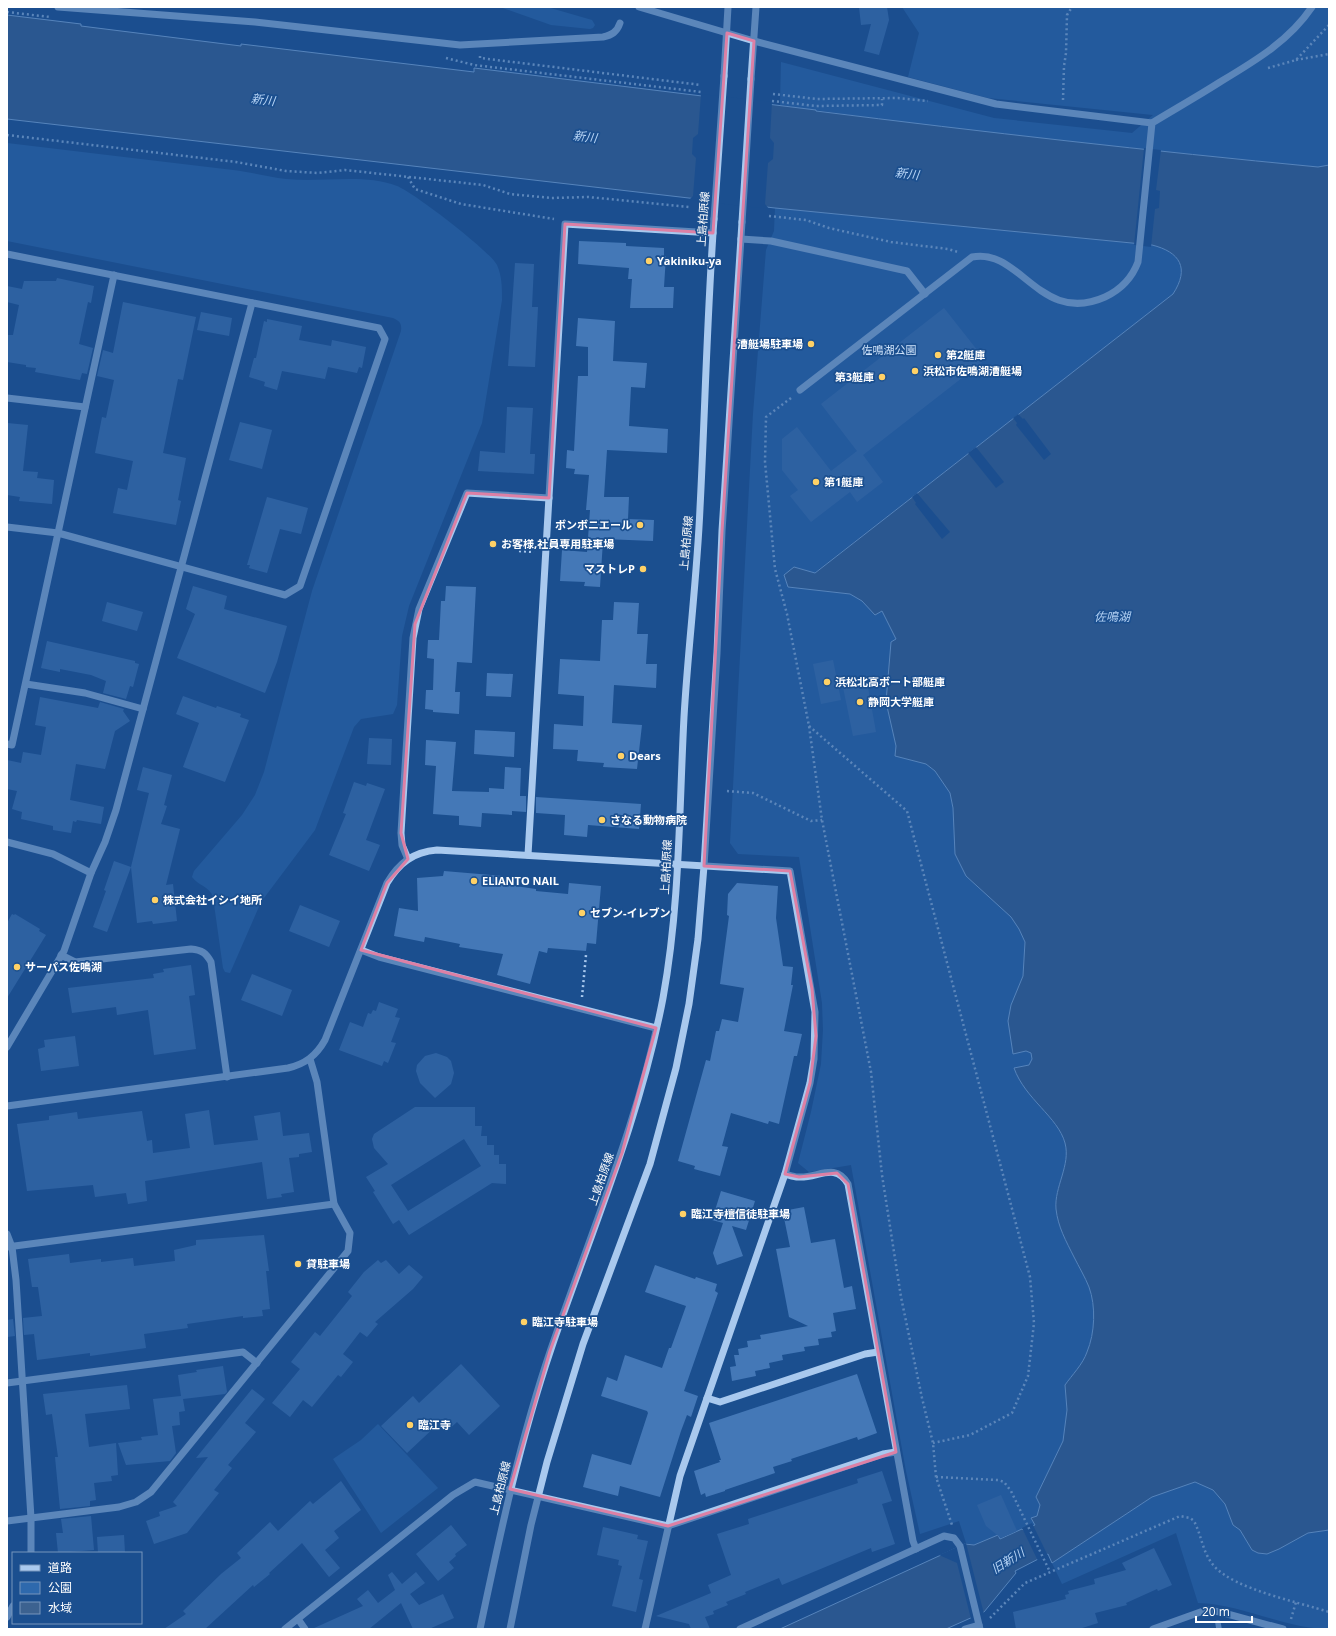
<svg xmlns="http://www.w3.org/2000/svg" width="1336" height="1636" font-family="'Open Sans','Noto Sans JP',sans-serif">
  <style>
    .green { fill: #2e69ad }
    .water { fill: #3c6290; stroke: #9cc4f0 }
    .pier { fill: #1b4f8f }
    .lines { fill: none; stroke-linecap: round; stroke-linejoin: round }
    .stream { stroke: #9cc4f0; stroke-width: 5.5 }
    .building { fill: #4478b7; fill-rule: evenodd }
    .path { stroke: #a9c9ee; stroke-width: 2.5; stroke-dasharray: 2 3; stroke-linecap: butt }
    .minor { stroke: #a9c9ee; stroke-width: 7 }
    .minor-bridge { stroke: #a9c9ee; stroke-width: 7 }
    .marked { fill: none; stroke: #dd80a5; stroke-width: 3; stroke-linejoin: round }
    .poi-dot { fill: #ffd166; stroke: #1b4f8f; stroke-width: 1.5 }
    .labels { text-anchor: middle; stroke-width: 3.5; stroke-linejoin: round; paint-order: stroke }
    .street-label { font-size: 11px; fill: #fff; stroke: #1b4f8f }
    .poi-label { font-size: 11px; font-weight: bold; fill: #fff; stroke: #1b4f8f; text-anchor: start }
    .park-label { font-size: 11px; fill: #cfe3fa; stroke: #1b4f8f }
    .water-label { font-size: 12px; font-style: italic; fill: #b5d3f5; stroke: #1b4f8f }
  </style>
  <rect width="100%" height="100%" fill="#1b4f8f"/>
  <g class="green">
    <polygon points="500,7 547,7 592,20 595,25 593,28 590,29 551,25"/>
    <polygon points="902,7 1329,7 1329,165 1318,167 1159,151 914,124 780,105 781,62 994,118 1132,133 1153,115 988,98 908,77 919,33"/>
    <path d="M7 143C82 152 157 161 233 170 251 172 268 177 286 179 323 183 362 173 397 186 413 192 490 251 497 265 502 276 502 288 502 300L482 423 409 606 402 636 397 705 393 714 361 719 354 727 315 830 261 902 230 973 225 972 223 968 213 897C209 886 199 886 192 877L194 871 242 815 255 795 264 772 312 591 401 331C402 324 400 321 393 318L7 241Z"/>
    <path d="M775 208 1152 245C1180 252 1190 268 1173 294L814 573 794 567 789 587 850 594 862 601 875 615 882 611 896 639 886 702 896 746 895 756 926 764 935 771 950 793 966 876 1011 917 1019 929 1025 942 1023 976 1011 1005 1013 1054 1026 1051 1031 1053 1032 1060 1029 1065 1015 1069C1025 1099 1058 1118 1065 1143 1071 1166 1053 1188 1056 1209 1058 1227 1066 1241 1074 1257 1079 1267 1085 1277 1089 1287 1096 1306 1095 1333 1087 1353 1083 1364 1072 1375 1065 1385L1067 1410 1063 1441 1036 1497 1040 1505 1037 1516 1031 1518 1035 1525 1023 1530 1022 1529 1000 1539 998 1535 974 1545 966 1543 959 1521 920 1534 906 1471 851 1165 809 1172 798 1163 811 1112 821 1064 823 1030 822 1003 799 857 738 854 730 843 753 414 766 250 774 231Z"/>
    <polygon points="378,1424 438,1488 381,1533 333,1459 361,1440"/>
    <path d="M1195 1482 1213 1490 1225 1504 1233 1525 1240 1530 1252 1550 1296 1539 1308 1533 1329 1530V1629C1284 1629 1243 1604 1198 1603L1176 1533 1062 1584 1052 1563 1152 1497Z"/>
  </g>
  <path class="water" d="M7 15 81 24V26L241 46V44L474 72V68L816 110V111C983 132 1151 151 1318 167L1329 165V1530L1308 1533 1279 1549 1267 1554 1258 1553 1252 1550 1240 1530 1233 1525 1225 1504 1213 1490 1195 1482 1152 1497 1052 1563 1048 1554 1015 1571 1016 1573 984 1612 946 1629H780L965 1544 974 1545 998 1535 1000 1539 1022 1529 1023 1530 1035 1525 1031 1518 1037 1516 1040 1505 1036 1497 1063 1441 1067 1410 1065 1385C1072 1375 1083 1364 1087 1352 1095 1333 1096 1306 1089 1287 1085 1277 1079 1267 1074 1257 1066 1241 1058 1227 1056 1209 1054 1187 1071 1165 1065 1143 1058 1117 1025 1099 1014 1068L1029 1065 1032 1059 1031 1053 1026 1051 1013 1054 1008 1021 1011 1005 1023 976 1025 942 1019 929 1011 917 966 876 955 854 953 808 950 793 935 771 926 764 895 756 896 746 886 702 891 642 896 639 882 611 875 615 862 601 850 594 788 587 784 575 794 567 815 573 1173 294C1190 268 1180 252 1152 245L775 208 7 119Z"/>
  <g class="pier">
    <polygon points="701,94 772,102 770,138 774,143 773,159 768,163 765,204 769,209 689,200 693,196 696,158 692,154 693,138 698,134"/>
    <polygon points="1144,148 1161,150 1156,190 1160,191 1159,208 1155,209 1151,247 1134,245"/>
    <polygon points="1018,414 1023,419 1024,418 1051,454 1044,460 1016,425 1017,423 1013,418"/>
    <polygon points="976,447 1004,482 996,488 968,453"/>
    <polygon points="917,493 950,532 942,539 915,504 916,503 912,497"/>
    <polygon points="1032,1523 1048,1556 1038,1561 1022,1528"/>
    <polygon points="966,1543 984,1614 971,1619 957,1563 939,1555"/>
  </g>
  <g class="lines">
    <polyline class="stream" points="1218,1623 1219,1629"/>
  </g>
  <g class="building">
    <polygon points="859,7 887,7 889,20 879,55 864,51 871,24 861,25"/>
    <polygon points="579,241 626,243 626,246 664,248 664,256 666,256 664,287 674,287 673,308 630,308 632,279 628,279 629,268 578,264"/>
    <polygon points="515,263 534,264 532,307 538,307 535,367 508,366"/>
    <polygon points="57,278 94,286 91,303 88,302 79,344 93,348 87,374 82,373 80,380 35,372 36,368 26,367 26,365 7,362 7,335 13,335 19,305 7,302 7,286 22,289 24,281 56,281"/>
    <polygon points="123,302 196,317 183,380 178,379 163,453 186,458 178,500 181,501 176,525 113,513 118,488 127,490 133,461 95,453 102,417 106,418 114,380 97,376 103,350 113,353"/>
    <polygon points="944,308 985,360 863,455 883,482 857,502 850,492 811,522 790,496 798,490 782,470 782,439 797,427 831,471 857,451 821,404"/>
    <polygon points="201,312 232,318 229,336 197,330"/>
    <polygon points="578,318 615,321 613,361 647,363 645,388 631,387 629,426 668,429 667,453 607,450 604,497 629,497 628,519 654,520 653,541 604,539 603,541 600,587 584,586 585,582 560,581 562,550 587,552 590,510 586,510 589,475 574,474 575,469 566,468 567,450 574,451 578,376 588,376 588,347 576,346"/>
    <polygon points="267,319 302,326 299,340 331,346 332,340 366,347 362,368 359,367 357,373 328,367 325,379 282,371 277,390 264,386 265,382 249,377 254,358 256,358 264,321 267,322"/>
    <polygon points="507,407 533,408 530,454 535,454 534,474 478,471 480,451 505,453"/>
    <polygon points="240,422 272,430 262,469 229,460"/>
    <polygon points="7,423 28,425 23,471 38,472 37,478 54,480 52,504 19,501 20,497 7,495"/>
    <polygon points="267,497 308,508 301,534 280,529 267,573 249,568 250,565 247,565"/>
    <polygon points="193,586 227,596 224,609 287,626 277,662 265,693 177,658 195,614 186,609"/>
    <polygon points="446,586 476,587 472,663 457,662 455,692 460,692 459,714 433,712 433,710 425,709 426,690 433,690 434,659 427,658 428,640 439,640 441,601 445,601"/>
    <polygon points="107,602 143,612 137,631 102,621"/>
    <polygon points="614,602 639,603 637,634 648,634 646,664 657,664 656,688 614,685 612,723 642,725 637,769 603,767 604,763 577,761 578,750 553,749 554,724 583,726 584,696 558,694 560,659 600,661 602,620 613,620"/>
    <polygon points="47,641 135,661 135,663 139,664 133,687 130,686 126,699 103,693 106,681 91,675 60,669 60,672 41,668"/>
    <polygon points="833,660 841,700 821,704 813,664"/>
    <polygon points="487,673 513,674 511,697 486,696"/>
    <polygon points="867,682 876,732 853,736 843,687"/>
    <polygon points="183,696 216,708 217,706 241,714 240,717 249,720 225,782 183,767 199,723 176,714"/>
    <polygon points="40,697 98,708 100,702 124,709 123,711 130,721 115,731 105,769 76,764 70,800 104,807 101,824 77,820 76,822 73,821 71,833 53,830 53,826 21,819 22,812 12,809 17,791 7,789 7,760 21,763 23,752 41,755 46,727 35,725"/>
    <polygon points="475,730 515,732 514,757 474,754"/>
    <polygon points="369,738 392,739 391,765 367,764"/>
    <polygon points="426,740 456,742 452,791 489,792 489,788 504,789 505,767 521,768 520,796 526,796 526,812 512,811 512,815 482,813 481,827 459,825 459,816 433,814 436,766 425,765"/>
    <polygon points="143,767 172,775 164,805 167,806 161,824 180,829 166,885 173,884 177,921 153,924 152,921 137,923 131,867 107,932 93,927 106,891 104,890 114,861 131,867 149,793 137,790"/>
    <polygon points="354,782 366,786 367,783 385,789 366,840 380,845 369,871 329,855 346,814 343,813"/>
    <polygon points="536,797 641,804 639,829 588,825 587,837 564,835 565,815 536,813"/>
    <polygon points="444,871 503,876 502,884 536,889 536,891 568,894 569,883 601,886 596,944 587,943 586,951 548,948 547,953 539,951 530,984 497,975 503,954 459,947 460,944 425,937 424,942 394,936 399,908 418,911 417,878 443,876"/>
    <polygon points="737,883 778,886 776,918 783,966 793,967 791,985 793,985 784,1031 802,1034 797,1056 794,1056 779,1124 769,1121 768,1124 731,1113 722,1146 728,1147 720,1176 694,1169 695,1166 678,1161 706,1060 710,1061 716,1031 719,1031 722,1019 738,1022 744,988 720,984 729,916 727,915 728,894"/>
    <polygon points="300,905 340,921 329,947 289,931"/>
    <polygon points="12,914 14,915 15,914 40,929 39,931 46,935 7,998 7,923"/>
    <polygon points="191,965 195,995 189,996 196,1049 154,1055 148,1010 117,1015 116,1007 72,1013 68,988 154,978 153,974 164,972 163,969"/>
    <polygon points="252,974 292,990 282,1016 241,1000"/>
    <polygon points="379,1002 398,1009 395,1017 400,1018 391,1042 396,1043 388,1063 384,1061 382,1066 339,1050 350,1022 363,1027 368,1013 371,1014 373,1010 376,1011"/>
    <polygon points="75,1036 79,1066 41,1071 38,1049 45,1047 44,1040"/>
    <polygon points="436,1053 447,1057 451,1061 454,1073 451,1084 435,1098 420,1083 416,1071 417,1065 425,1056"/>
    <path d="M415 1107H475V1126H482L481 1136H487V1145H494V1155H499V1164H506V1184L492 1183 409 1235 399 1220 393 1224 373 1192 375 1191 366 1177 388 1164 374 1148 372 1139 374 1134ZM464 1139 481 1166 408 1211 391 1185Z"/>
    <polygon points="209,1110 214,1145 258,1140 254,1116 280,1112 283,1136 309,1133 312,1152 299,1154 299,1157 289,1158 294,1192 281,1194 282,1197 267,1199 262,1162 145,1181 147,1201 128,1204 126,1193 95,1197 93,1185 27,1191 17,1124 49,1120 49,1116 77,1112 78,1119 142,1111 147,1141 152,1140 153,1153 190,1148 185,1114"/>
    <polygon points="721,1191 755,1201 746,1230 732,1226 743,1256 717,1265 713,1253 723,1223 712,1220"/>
    <polygon points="804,1207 811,1243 835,1239 844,1288 852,1286 856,1309 833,1313 836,1331 831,1332 832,1337 818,1339 819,1345 804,1347 805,1351 782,1355 783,1360 769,1363 770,1368 755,1371 756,1376 732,1381 730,1367 736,1366 734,1355 739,1355 738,1349 748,1347 747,1341 761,1339 760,1335 808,1326 789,1317 776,1249 790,1247 784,1218 789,1218 788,1210"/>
    <polygon points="264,1235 269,1271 266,1271 270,1309 262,1310 263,1316 243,1318 243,1316 187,1324 188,1328 144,1334 146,1348 90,1356 90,1353 37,1360 34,1334 24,1335 23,1318 42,1316 38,1287 32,1287 28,1259 69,1254 70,1263 101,1259 101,1262 133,1258 134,1266 175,1261 174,1250 196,1245 196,1240"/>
    <polygon points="378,1260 381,1263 386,1260 399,1274 409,1265 423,1277 413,1289 375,1322 378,1324 367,1337 360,1332 343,1354 353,1362 341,1377 338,1375 312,1407 303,1400 290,1417 272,1403 300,1369 291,1362 315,1332 320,1336 352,1296 348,1292 364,1272"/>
    <polygon points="655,1265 695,1279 696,1277 717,1284 715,1291 718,1293 684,1391 698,1396 691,1417 687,1415 681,1431 660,1497 620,1486 618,1496 583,1487 592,1454 631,1465 648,1413 647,1411 601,1396 607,1377 617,1381 625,1355 662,1368 669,1348 671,1348 686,1306 645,1292"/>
    <polygon points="13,1319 15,1336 7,1337 7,1320"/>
    <polygon points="461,1364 500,1406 469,1435 457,1422 446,1432 438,1424 407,1453 381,1426 413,1396 419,1403"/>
    <polygon points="223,1366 227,1392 225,1394 183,1399 185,1411 179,1412 180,1425 172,1426 176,1453 170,1461 126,1465 118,1443 142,1440 141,1437 158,1435 153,1399 181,1396 178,1375 197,1372 196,1370"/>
    <polygon points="857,1374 877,1433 858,1440 857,1437 791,1459 792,1461 773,1467 775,1473 725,1490 725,1491 706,1497 705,1493 701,1495 694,1471 720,1462 719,1460 721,1460 709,1423"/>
    <polygon points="127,1385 130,1409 85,1414 89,1447 116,1443 118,1475 111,1476 112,1481 94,1483 96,1500 90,1501 90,1506 60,1509 55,1457 58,1457 52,1414 46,1415 43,1394"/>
    <polygon points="252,1389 265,1399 245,1423 256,1432 228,1465 232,1468 214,1490 219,1493 187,1533 154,1544 146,1521 160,1516 159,1512 177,1506 173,1502 208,1457 196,1458"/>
    <polygon points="882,1471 892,1501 882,1504 895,1544 872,1552 871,1548 782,1585 779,1578 745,1592 746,1594 726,1602 728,1605 713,1611 714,1614 705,1617 710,1629 691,1629 689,1624 656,1616 711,1593 708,1585 731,1575 717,1534 749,1524 748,1519 858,1483 857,1479"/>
    <polygon points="341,1481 361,1510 334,1531 339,1538 325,1550 340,1568 329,1577 302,1543 269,1573 270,1574 254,1587 253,1585 205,1629 164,1629 186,1614 183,1611 221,1574 241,1558 237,1553 270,1522 278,1531 310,1501 313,1504"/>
    <polygon points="1001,1495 1017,1531 1001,1538 986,1526 977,1505"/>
    <polygon points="91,1516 94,1550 58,1553 56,1533 63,1533 61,1519"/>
    <polygon points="451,1525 467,1545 455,1554 456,1556 449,1562 454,1568 438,1581 416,1554"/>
    <polygon points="603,1527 638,1535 637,1539 648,1541 639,1579 643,1580 636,1612 612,1606 622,1566 618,1565 619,1560 597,1555"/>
    <polygon points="124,1535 125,1553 98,1553 97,1537"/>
    <polygon points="1154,1548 1172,1585 1158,1591 1157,1589 1126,1603 1127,1605 1095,1613 1098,1623 1079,1629 1016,1629 1013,1612 1066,1599 1065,1595 1069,1594 1068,1591 1095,1584 1094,1579 1126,1570 1122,1563"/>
    <polygon points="392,1572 402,1584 416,1572 425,1583 410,1594 419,1605 443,1594 454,1618 429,1629 413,1629 401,1603 369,1629 312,1629 363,1606 357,1599 368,1590 378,1603 395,1590 388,1575"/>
  </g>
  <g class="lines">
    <g class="path">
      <polyline points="7,12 50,17"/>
      <polyline points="480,56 480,58 701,85"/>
      <polyline points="446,58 474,65 701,92"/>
      <polyline points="1296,60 1329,54"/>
      <polyline points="1268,68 1296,60 1329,25"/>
      <polyline points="773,94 817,99 898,98 928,101"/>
      <polyline points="1063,100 1064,66 1066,53 1067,15 1072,7"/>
      <polyline points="772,101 816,106 882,105 882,99"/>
      <polyline points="7,135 236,162 286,171 318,173 345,170 483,185 510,194 551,198 588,197 689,207"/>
      <polyline points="408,177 415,189 461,204 554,219"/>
      <polyline points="769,216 806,220 829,228 891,242 948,249 958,252"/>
      <polyline points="791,398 766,417 765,462 775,569 787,614 809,726 822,820 871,1072 882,1175 901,1297 922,1398 933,1443 936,1477 952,1525"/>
      <polyline points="519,541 519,551 534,552"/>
      <polyline points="809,726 907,811 1030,1277 1034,1323 1028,1376 1012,1413 970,1435 933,1443"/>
      <polyline points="727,791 753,793 811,821 822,820"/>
      <polyline points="582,997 586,955"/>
      <polyline points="936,1477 998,1480 1004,1482 1011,1491 1050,1572"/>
      <path d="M990 1618 1025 1583 1180 1516 1190 1518 1194 1521C1202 1536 1202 1552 1214 1566 1234 1589 1298 1602 1329 1612"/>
      <polyline points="1291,1619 1296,1602"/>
    </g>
    <g class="minor">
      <path d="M58 7 255 22 460 45 603 37C612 35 617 32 620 23"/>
      <polyline points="639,7 754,41 996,104 1152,123"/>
      <polyline points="724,76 728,7"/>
      <polyline points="751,79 756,7"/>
      <polyline points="741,239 771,241 907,271 925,294"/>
      <polyline points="7,254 379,328 385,339 300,586 285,595 58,533 7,527"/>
      <path d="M800 390 972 257C1020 247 1040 326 1105 297 1120 290 1132 278 1138 262L1152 123C1175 109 1198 96 1220 82 1255 61 1289 41 1312 7"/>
      <polyline points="7,398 85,407"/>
      <polyline points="26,684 85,693 143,709"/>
      <polyline points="7,744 12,745 114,275"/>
      <polyline points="7,842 53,854 91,873"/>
      <polyline points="528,855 565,224 713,233"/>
      <polyline points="408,859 402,845 401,833 413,638 419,609 467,493 549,498"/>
      <polyline points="361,950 379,957 656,1028"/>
      <path d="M61 955 75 962 191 949C202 950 206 953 211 962L227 1077"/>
      <polyline points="7,1047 64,951 91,873 105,842 116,810 252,303"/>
      <path d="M7 1106 288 1068C305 1064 316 1056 325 1040L387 883C399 863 413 852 437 850L790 871 815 1012 814 1059 810 1083 785 1174 680 1476 645 1629"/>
      <path d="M785 1174C789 1175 794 1177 798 1177 817 1179 835 1161 848 1184L913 1541 916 1549"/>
      <polyline points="7,1234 12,1247 16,1280 31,1518 31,1553"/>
      <polyline points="7,1247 334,1204"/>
      <polyline points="7,1383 243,1352 257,1363"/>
      <polyline points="707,1398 720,1402 865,1354 878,1352"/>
      <polyline points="7,1521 119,1507 136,1502 151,1492 348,1251 350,1233 334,1204 317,1082 310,1059"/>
      <polyline points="7,1617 13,1606"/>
      <polyline points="298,1619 305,1629"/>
      <polyline points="285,1629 453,1495 475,1482 668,1526 883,1454 896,1452"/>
      <path d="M480 1629C500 1534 520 1440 551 1349 591 1232 640 1119 663 998 680 905 679 811 684 717 688 647 697 578 700 508 705 412 707 315 714 219"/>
      <polyline points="510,1629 531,1525 547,1462 583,1344 650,1164 676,1068 689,1004 698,939 704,866 717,653 722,531 742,222"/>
      <polyline points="740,1629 944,1536 954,1538 960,1546 980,1629"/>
      <polyline points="965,1629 979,1625"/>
      <polyline points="1153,1629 1206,1610 1220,1612 1283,1629"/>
    </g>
    <g class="minor-bridge">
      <polyline points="714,219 724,76"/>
      <polyline points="742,222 751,79"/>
    </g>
  </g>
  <path d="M0 0H1336V1636H0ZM727 33 754 41 722 531 704 866 790 871 812 989 816 1036 810 1083 785 1174 799 1177 837 1173 848 1184 896 1452 668 1526 510 1489 550 1351 622 1153 656 1028 361 950 387 883 408 859 401 833 415 624 467 493 549 498 565 224 713 233Z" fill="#1b4f8f" fill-opacity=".55" fill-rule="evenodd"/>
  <path class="marked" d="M727 33 754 41 722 531 704 866 790 871 812 989 816 1036 810 1083 785 1174 799 1177 837 1173 848 1184 896 1452 668 1526 510 1489 550 1351 622 1153 656 1028 361 950 387 883 408 859 401 833 415 624 467 493 549 498 565 224 713 233Z"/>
  <g class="poi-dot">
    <circle cx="649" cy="261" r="4"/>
    <circle cx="811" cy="344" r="4"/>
    <circle cx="938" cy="355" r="4"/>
    <circle cx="915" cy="371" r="4"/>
    <circle cx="882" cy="377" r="4"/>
    <circle cx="816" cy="482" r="4"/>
    <circle cx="640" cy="525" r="4"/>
    <circle cx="493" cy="544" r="4"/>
    <circle cx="643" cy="569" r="4"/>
    <circle cx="827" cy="682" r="4"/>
    <circle cx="860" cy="702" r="4"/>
    <circle cx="621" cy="756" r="4"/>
    <circle cx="602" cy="820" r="4"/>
    <circle cx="474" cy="881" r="4"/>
    <circle cx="155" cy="900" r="4"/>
    <circle cx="582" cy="913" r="4"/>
    <circle cx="17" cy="967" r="4"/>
    <circle cx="683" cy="1214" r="4"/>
    <circle cx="298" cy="1264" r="4"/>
    <circle cx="524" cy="1322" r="4"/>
    <circle cx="410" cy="1425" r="4"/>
  </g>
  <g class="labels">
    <g class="street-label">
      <text transform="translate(703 219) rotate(-86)" y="4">上島柏原線</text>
      <text transform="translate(686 543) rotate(-85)" y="4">上島柏原線</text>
      <text transform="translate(666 867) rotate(-87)" y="4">上島柏原線</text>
      <text transform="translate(601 1179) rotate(-71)" y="4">上島柏原線</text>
      <text transform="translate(500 1488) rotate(-76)" y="4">上島柏原線</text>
    </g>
    <g class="poi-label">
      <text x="657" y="265">Yakiniku-ya</text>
      <text x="803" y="348" text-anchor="end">漕艇場駐車場</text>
      <text x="946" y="359">第2艇庫</text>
      <text x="923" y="375">浜松市佐鳴湖漕艇場</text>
      <text x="874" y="381" text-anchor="end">第3艇庫</text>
      <text x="824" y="486">第1艇庫</text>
      <text x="632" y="529" text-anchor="end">ボンボニエール</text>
      <text x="501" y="548">お客様,社員専用駐車場</text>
      <text x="635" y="573" text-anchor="end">マストレP</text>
      <text x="835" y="686">浜松北高ボート部艇庫</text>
      <text x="868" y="706">静岡大学艇庫</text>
      <text x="629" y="760">Dears</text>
      <text x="610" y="824">さなる動物病院</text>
      <text x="482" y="885">ELIANTO NAIL</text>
      <text x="163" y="904">株式会社イシイ地所</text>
      <text x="590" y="917">セブン-イレブン</text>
      <text x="25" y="971">サーパス佐鳴湖</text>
      <text x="691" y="1218">臨江寺檀信徒駐車場</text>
      <text x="306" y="1268">貸駐車場</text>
      <text x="532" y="1326">臨江寺駐車場</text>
      <text x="418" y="1429">臨江寺</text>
    </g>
    <g class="park-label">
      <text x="889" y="354">佐鳴湖公園</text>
    </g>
    <g class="water-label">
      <text transform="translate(263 100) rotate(7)" y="4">新川</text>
      <text transform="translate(585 137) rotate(7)" y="4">新川</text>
      <text transform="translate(907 174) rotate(7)" y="4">新川</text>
      <text x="1112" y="621">佐鳴湖</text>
      <text transform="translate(1008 1561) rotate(-32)" y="4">旧新川</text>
    </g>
  </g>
  <rect width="1336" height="1636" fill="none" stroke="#ffffff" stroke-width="16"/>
  <rect x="12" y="1552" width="130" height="72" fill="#1b4f8f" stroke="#7695bc"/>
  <rect x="20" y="1565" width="20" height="6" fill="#a9c9ee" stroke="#7695bc"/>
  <text x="48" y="1572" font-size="12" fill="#ffffff">道路</text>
  <rect x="20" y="1582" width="20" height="12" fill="#2e69ad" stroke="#7695bc"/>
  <text x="48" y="1592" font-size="12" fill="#ffffff">公園</text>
  <rect x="20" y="1602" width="20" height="12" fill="#3c6290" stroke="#7695bc"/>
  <text x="48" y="1612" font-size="12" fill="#ffffff">水域</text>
  <path d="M1196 1616v6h56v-6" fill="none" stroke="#ffffff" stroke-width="2"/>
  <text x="1202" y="1616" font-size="12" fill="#ffffff" stroke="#1b4f8f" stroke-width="3" paint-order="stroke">20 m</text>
</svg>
